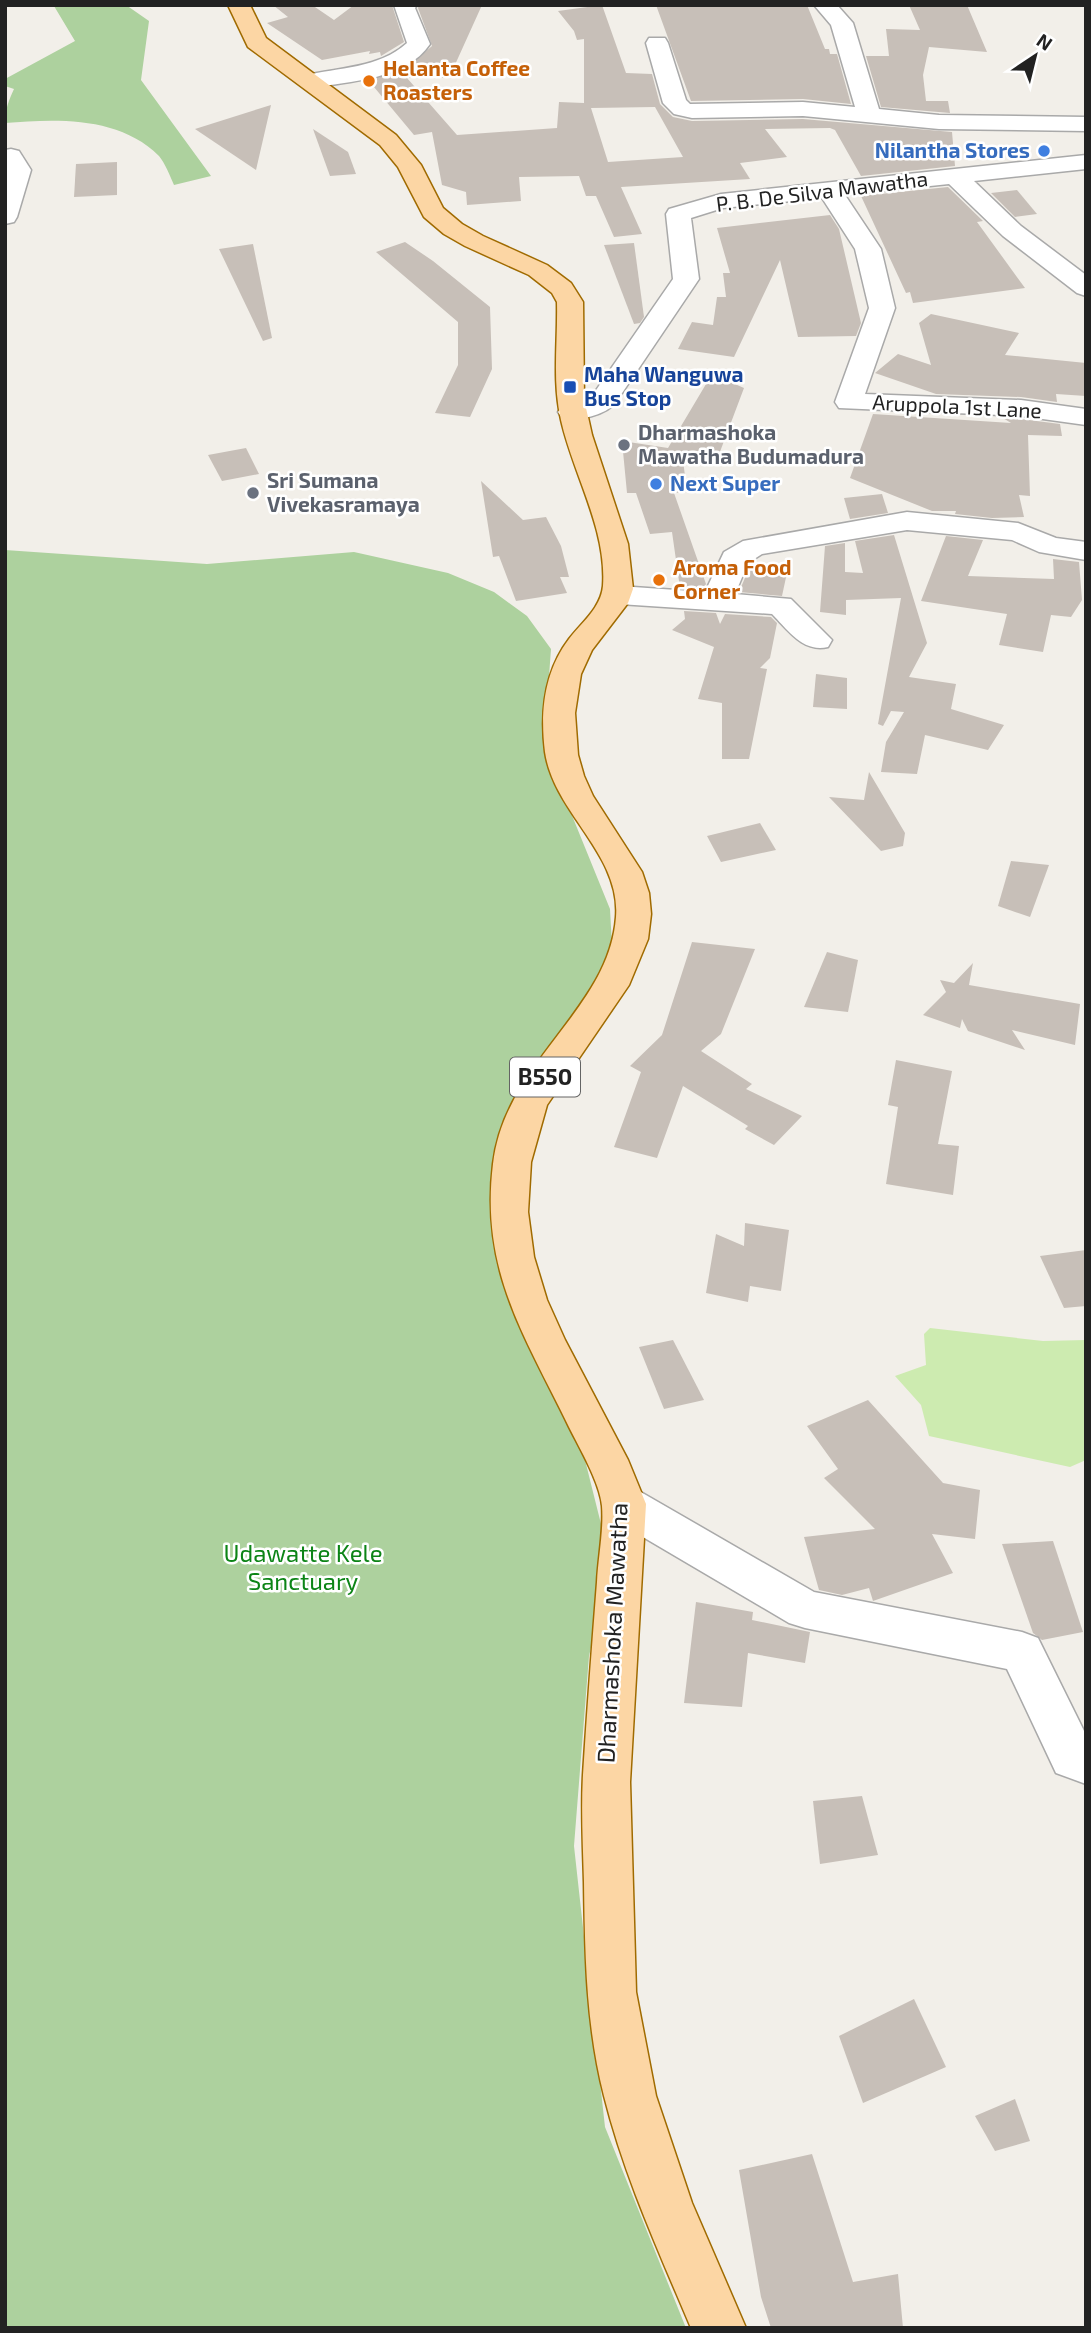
<svg xmlns="http://www.w3.org/2000/svg" width="1091" height="2333" font-family="'Exo 2',sans-serif">
  <style>
    .grass { fill: #cdebb0 }
    .forest { fill: #add19e }
    .building { fill: #c7bfb8; fill-rule: evenodd }
    .lines { fill: none; stroke-linecap: round; stroke-linejoin: round }
    .minor-casing { stroke: #a9a9a9; stroke-width: 3 }
    .major-casing { stroke: #a06b00; stroke-width: 3 }
    .minor { fill: #fff; fill-rule: evenodd }
    .major { fill: #fcd6a4; fill-rule: evenodd }
    .food-dot { fill: #e8710a; stroke: #fff; stroke-width: 2.5 }
    .shop-dot { fill: #3f7fe0; stroke: #fff; stroke-width: 2.5 }
    .transit-dot { fill: #1a4fb4; stroke: #fff; stroke-width: 2.5 }
    .worship-dot { fill: #6b7280; stroke: #fff; stroke-width: 2.5 }
    .labels { text-anchor: middle; stroke-width: 5; stroke-linejoin: round; paint-order: stroke }
    .far-food-label { font-size: 21px; font-weight: bold; fill: #c56008; stroke: #fff; text-anchor: start }
    .far-shop-label { font-size: 21px; font-weight: bold; fill: #366cbe; stroke: #fff; text-anchor: end }
    .far-street-label { font-size: 21px; fill: #222; stroke: #fff }
    .far-transit-label { font-size: 21px; font-weight: bold; fill: #164399; stroke: #fff; text-anchor: start }
    .far-worship-label { font-size: 21px; font-weight: bold; fill: #5b616d; stroke: #fff; text-anchor: start }
    .shield { fill: #fff; stroke: #646464; stroke-width: 2 }
    .shield-label { font-size: 23px; font-weight: bold; fill: #222 }
    .park-label { font-size: 24px; fill: #0c8416; stroke: #fff }
    .street-label { font-size: 24px; fill: #222; stroke: #fff }
  </style>
  <rect width="100%" height="100%" fill="#f2efe9"/>
  <polygon class="grass" points="930,1328 1043,1341 1086,1340 1086,1460 1070,1467 929,1436 921,1405 895,1376 926,1365 924,1334"/>
  <g class="forest">
    <path d="M51 5H126L149 21 141 80 211 176 174 185C170 176 165 163 159 156 119 116 57 119 5 123 5 109 9 100 14 89L5 86V79L75 41 54 6Z"/>
    <polygon points="5,550 207,564 354,552 448,573 494,592 527,616 551,649 548,690 560,786 610,909 614,983 535,1092 507,1198 579,1436 611,1564 589,1656 574,1846 605,2127 686,2328 5,2328"/>
  </g>
  <g class="building">
    <polygon points="273,5 312,5 334,20 354,5 392,5 404,42 381,56 380,52 369,54 370,51 322,60 267,23 288,17"/>
    <path d="M419 5H482L449 78H407L457 135 557 128 559 102 584 103V39L577 40 574 31 558 11 602 5 626 73 652 74 660 104 673 117 692 121 803 119 952 132 955 166 861 176 835 130 830 128 765 129 787 157 740 163 750 179 621 187 642 234 614 237 596 196H586L579 176 519 177 521 201 467 205 466 192 442 185 432 132 414 135 369 81 408 67 432 46 418 8ZM655 107 683 157 608 162 591 108Z"/>
    <polygon points="656,5 807,5 825,49 829,49 830,54 837,54 851,104 803,99 691,101"/>
    <polygon points="909,5 967,5 987,52 929,47 923,75 926,101 948,101 950,113 881,107 866,56 889,56 886,29 920,30"/>
    <polygon points="271,105 256,170 195,129"/>
    <polygon points="313,129 348,152 356,174 330,176"/>
    <polygon points="117,162 117,195 74,197 76,164"/>
    <polygon points="948,187 983,221 977,222 1025,288 913,303 910,292 906,293 861,196"/>
    <polygon points="1017,190 1037,214 1015,217 991,193"/>
    <polygon points="830,215 839,229 861,323 856,336 798,337 780,260 734,357 678,349 692,322 713,325 717,297 726,297 723,273 730,273 717,228"/>
    <polygon points="405,242 433,261 490,307 492,369 470,417 435,413 458,365 458,322 376,252"/>
    <polygon points="634,243 644,317 640,323 634,324 604,245"/>
    <polygon points="253,244 272,338 263,341 219,249"/>
    <polygon points="931,314 1019,333 1005,355 1086,363 1086,396 1056,394 1057,402 1021,397 936,394 875,373 898,354 931,365 919,323"/>
    <polygon points="712,374 744,388 715,465 683,460 687,492 674,493 706,584 703,589 680,588 672,532 650,534 636,493 627,493 622,441 668,448"/>
    <polygon points="873,414 1011,423 1003,418 1021,419 1060,424 1062,436 1028,435 1030,496 1019,495 1024,517 992,518 955,514 956,511 932,511 850,478"/>
    <polygon points="246,448 259,474 222,481 208,455"/>
    <polygon points="481,481 523,520 546,517 561,546 569,577 560,577 567,593 516,601 499,556 493,557"/>
    <polygon points="882,494 888,513 850,519 844,498"/>
    <polygon points="894,535 927,643 909,677 956,684 951,709 1004,725 988,750 925,735 917,774 881,772 886,742 904,712 891,711 883,726 878,724 901,598 846,600 846,615 820,612 825,546 845,543 845,572 863,573 855,541"/>
    <polygon points="946,536 983,540 968,576 1054,579 1053,559 1079,562 1082,600 1071,617 1051,615 1043,652 999,645 1007,614 921,601"/>
    <polygon points="750,566 788,568 782,596 739,592"/>
    <polygon points="684,611 716,613 720,624 725,614 771,617 777,623 770,658 760,668 767,669 749,759 722,759 722,703 698,699 714,647 672,630 685,619"/>
    <polygon points="816,674 847,678 847,709 813,707"/>
    <polygon points="869,772 905,833 903,846 881,851 829,797 864,800"/>
    <polygon points="760,823 776,850 721,862 707,836"/>
    <polygon points="1011,861 1049,865 1030,917 998,906"/>
    <polygon points="692,942 755,949 721,1034 701,1051 752,1084 746,1089 802,1116 774,1145 745,1129 748,1126 683,1086 657,1158 614,1147 641,1072 630,1066 662,1035"/>
    <polygon points="827,952 858,960 848,1012 804,1007"/>
    <polygon points="973,963 969,985 1080,1004 1075,1045 1012,1030 1025,1050 968,1031 962,1019 960,1028 923,1015 946,992 940,980 954,983"/>
    <polygon points="896,1060 952,1071 938,1144 959,1146 953,1195 886,1184 898,1107 888,1105"/>
    <polygon points="745,1223 789,1230 781,1291 750,1286 748,1302 706,1293 716,1234 744,1246"/>
    <polygon points="1086,1250 1086,1306 1064,1308 1040,1256"/>
    <polygon points="673,1340 704,1400 664,1409 639,1347"/>
    <polygon points="868,1400 943,1483 980,1490 975,1539 932,1534 953,1573 873,1601 869,1588 842,1595 819,1590 804,1537 875,1529 824,1478 838,1469 807,1426"/>
    <polygon points="1053,1541 1083,1632 1042,1640 1033,1633 1002,1544"/>
    <polygon points="696,1602 753,1612 752,1620 810,1632 805,1663 748,1653 742,1707 684,1703"/>
    <polygon points="862,1796 878,1855 820,1864 813,1801"/>
    <polygon points="914,1999 946,2067 863,2103 839,2036"/>
    <polygon points="1015,2099 1030,2141 995,2151 975,2116"/>
    <polygon points="812,2154 853,2282 898,2274 903,2328 771,2328 761,2297 739,2170"/>
  </g>
  <g class="lines">
    <defs>
      <g id="minor">
        <path d="M394 5H417L415 8 430 44C406 80 350 81 311 88L303 86 300 81 303 76C339 67 378 69 407 43Z"/>
        <polygon points="814,5 837,5 853,23 879,109 939,115 1086,117 1086,131 939,129 803,116 692,118 674,114 663,103 646,43 649,38 665,38 668,43 686,100 690,104 803,102 855,107 831,25"/>
        <polygon points="11,149 19,151 31,170 17,217 14,222 5,224 5,150"/>
        <path d="M1086 155V169L974 181 1021 226 1086 275V296L1077 293 1003 236 949 184 845 195 881 249 895 308 865 394 1021 400 1086 409V425L1021 416 839 408 835 402 869 308 855 249 822 198 723 208 691 218 699 279 616 402C607 415 577 422 562 418L558 412 562 406 592 396 673 279 666 214 669 209 721 194Z"/>
        <path d="M907 512 1018 523 1056 538 1086 542V560L1039 552 1012 540 907 530 762 554 748 563 735 594 791 599 832 640 828 647C803 653 788 630 772 614L619 604 608 601 604 595 608 589 619 586 705 592 724 552 743 541Z"/>
        <polygon points="624,1486 639,1491 814,1592 1022,1632 1038,1638 1086,1735 1086,1784 1056,1773 1007,1669 805,1628 789,1623 609,1517 602,1504 609,1491"/>
      </g>
      <path id="major" d="M228 5H250L266 38 396 135 421 165 443 208 462 224 483 236 547 265 571 283 583 302 584 399 592 435 628 544 633 589 628 603 592 650 581 674 575 713 578 755 584 776 593 796 642 872 649 893 651 914 648 939 629 985 547 1105 531 1162 528 1212 534 1257 547 1300 565 1340 628 1460 646 1504 630 1782 636 1992 656 2096 692 2203 746 2328H691C659 2252 624 2176 604 2096 586 2025 585 1955 584 1882 583 1847 581 1810 583 1775 587 1710 592 1646 597 1582 598 1558 604 1530 602 1506 600 1483 580 1449 569 1427 525 1336 480 1271 493 1164 505 1061 609 1011 616 917 621 854 554 813 545 752 540 712 544 672 569 639 581 623 601 608 603 586 607 529 573 474 561 420 552 381 558 342 557 302L552 293 529 275 465 246 444 234 424 217 398 167 380 145 248 47Z"/>
    </defs>
    <use href="#minor" class="minor-casing"/>
    <use href="#major" class="major-casing"/>
    <use href="#minor" class="minor"/>
    <use href="#major" class="major"/>
  </g>
  <g class="food-dot">
    <circle cx="369" cy="81" r="7"/>
    <circle cx="659" cy="580" r="7"/>
  </g>
  <g class="shop-dot">
    <circle cx="1044" cy="151" r="7"/>
    <circle cx="656" cy="484" r="7"/>
  </g>
  <rect class="transit-dot" x="563" y="380" width="14" height="14" rx="3.5"/>
  <g class="worship-dot">
    <circle cx="624" cy="445" r="7"/>
    <circle cx="253" cy="493" r="7"/>
  </g>
  <g class="labels">
    <g class="far-food-label">
      <text x="383" y="76">Helanta Coffee<tspan x="383" dy="24">Roasters</tspan></text>
      <text x="673" y="575">Aroma Food<tspan x="673" dy="24">Corner</tspan></text>
    </g>
    <g class="far-shop-label">
      <text x="1030" y="158">Nilantha Stores</text>
      <text x="670" y="491" text-anchor="start">Next Super</text>
    </g>
    <g class="far-street-label">
      <text transform="translate(822 192) rotate(-7)" y="7">P. B. De Silva Mawatha</text>
      <text transform="translate(957 407) rotate(3)" y="7">Aruppola 1st Lane</text>
    </g>
    <g class="far-transit-label">
      <text x="584" y="382">Maha Wanguwa<tspan x="584" dy="24">Bus Stop</tspan></text>
    </g>
    <g class="far-worship-label">
      <text x="638" y="440">Dharmashoka<tspan x="638" dy="24">Mawatha Budumadura</tspan></text>
      <text x="267" y="488">Sri Sumana<tspan x="267" dy="24">Vivekasramaya</tspan></text>
    </g>
    <rect class="shield" x="510" y="1057.5" width="70" height="39" rx="5"/>
    <g class="shield-label">
      <text x="545" y="1085">B550</text>
    </g>
    <g class="park-label">
      <text x="303" y="1562">Udawatte Kele<tspan x="303" dy="28">Sanctuary</tspan></text>
    </g>
    <g class="street-label">
      <text transform="translate(613 1633) rotate(-87)" y="8">Dharmashoka Mawatha</text>
    </g>
  </g>
  <rect width="1091" height="2333" fill="none" stroke="#222222" stroke-width="14"/>
  <g transform="translate(1035 56) rotate(35)" stroke="#ffffff" stroke-width="5" paint-order="stroke">
  <path d="M0-5L12 26L0 18L-12 26Z" fill="#222222"/>
  <text y="-10" font-size="19" font-weight="bold" text-anchor="middle" fill="#222222">N</text>
  </g>
</svg>
